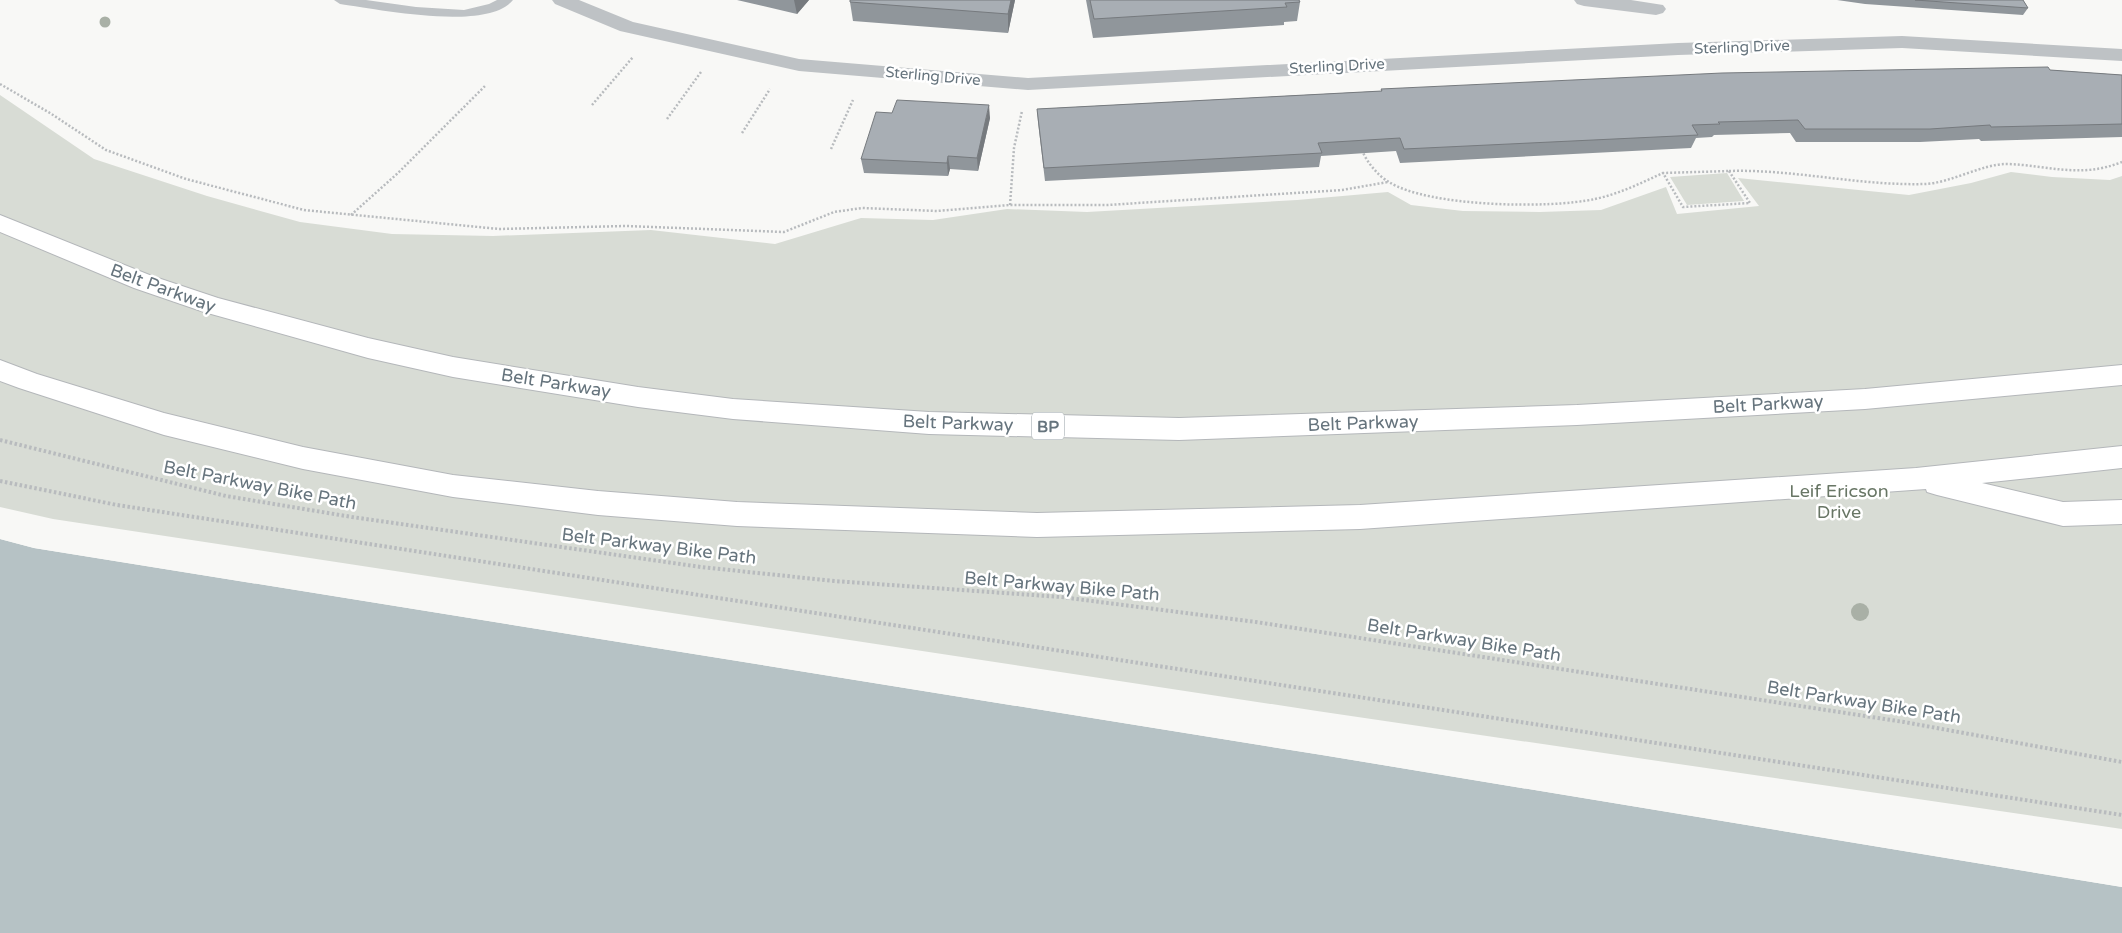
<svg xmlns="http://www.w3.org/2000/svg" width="2122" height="933" font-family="'Varela Round',sans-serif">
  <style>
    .green { fill: #d8dcd5 }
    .water { fill: #b6c2c5 }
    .pier { fill: #f8f8f6 }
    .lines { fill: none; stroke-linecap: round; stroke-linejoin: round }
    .motorway-casing { stroke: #b4b7ba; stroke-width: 2 }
    .path-far1 { stroke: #b8bbbe; stroke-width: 2.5; stroke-dasharray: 2 2; stroke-linecap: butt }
    .path { stroke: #b8bbbe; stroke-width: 4; stroke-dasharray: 2.5 2.5; stroke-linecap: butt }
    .service { fill: #bec2c5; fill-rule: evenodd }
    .minor { fill: #bec2c5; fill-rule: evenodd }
    .motorway { fill: #fff; fill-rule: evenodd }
    .tree { fill: #a9b0a6 }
    .wall { fill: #90969b }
    .shaded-wall { fill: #767a7e }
    .building { fill: #a8aeb4; stroke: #767a7e }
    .labels { text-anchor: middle; stroke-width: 5; stroke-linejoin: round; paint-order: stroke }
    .far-street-label { font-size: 15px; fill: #66747d; stroke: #fff }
    .shield { fill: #fff; stroke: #949ea4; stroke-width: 1 }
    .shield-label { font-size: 16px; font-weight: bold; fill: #66747d }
    .street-label { font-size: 18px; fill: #66747d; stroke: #fff }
    .park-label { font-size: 18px; fill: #687665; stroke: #fff }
  </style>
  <rect width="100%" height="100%" fill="#f8f8f6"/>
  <g class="green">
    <polygon points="0,95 94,159 207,196 300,222 392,234 493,236 651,230 775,244 861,218 933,220 1007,209 1087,212 1297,200 1388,192 1411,205 1463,211 1540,212 1601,210 1666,187 1677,214 1759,206 1738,178 1909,195 1971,183 2011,172 2052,177 2110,180 2122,176 2122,829 1317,711 53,519 0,507"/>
    <polygon points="1727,173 1744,201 1687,205 1670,177"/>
  </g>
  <polygon class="water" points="0,539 34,548 1322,755 2122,887 2122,933 0,933"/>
  <polygon class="pier" points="0,537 35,546 1322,752 2122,885 2122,887 1322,755 34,548 0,539"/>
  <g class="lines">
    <defs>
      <g id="motorway">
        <polygon points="0,215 152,276 218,298 368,338 453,357 638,387 733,399 929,412 1179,418 1577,405 1865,389 2122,365 2122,385 1865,409 1577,425 1179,440 929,434 733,419 638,407 453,377 368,358 204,312 134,288 0,232"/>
        <polygon points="0,360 37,374 164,413 303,447 453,475 598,491 737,502 1037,513 1360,505 1916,468 2122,446 2122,468 1982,483 2063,502 2122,500 2122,524 2063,526 1937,495 1927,492 1926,489 1360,529 1037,537 737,526 598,515 453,497 303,469 164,435 19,388 0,381"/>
      </g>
    </defs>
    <use href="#motorway" class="motorway-casing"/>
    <g class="path-far1">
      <polyline points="0,84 50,113 106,150 186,179 304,210 499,229 626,226 784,232 834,212 862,208 937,211 1010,205 1107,205 1342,190 1388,182"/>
      <polyline points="592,105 633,57"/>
      <polyline points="667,119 701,72"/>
      <polyline points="742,133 770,89"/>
      <polyline points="831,149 853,100"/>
      <path d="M1362 150C1366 161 1378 176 1389 182 1428 207 1550 209 1595 199 1619 194 1641 183 1663 173"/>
      <polygon points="1729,171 1750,203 1683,207 1663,173"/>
      <path d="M1729 171C1794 169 1859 186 1925 184 1950 183 1983 164 2006 164 2049 165 2079 179 2122 162"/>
      <polyline points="1010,205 1014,148 1022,111"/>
      <polyline points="351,215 398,173 485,86"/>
    </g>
    <g class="path">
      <polyline points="0,440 226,496 352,517 701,567 834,581 1061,597 1256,622 1904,722 2122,762"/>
      <polyline points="0,481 117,505 2122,815"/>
    </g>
    <path class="service" d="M334 0H366L416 7 464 10 489 4 497 0H513C487 32 377 9 340 4Z"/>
    <g class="minor">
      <polygon points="552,0 579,0 633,22 799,59 1028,78 1678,43 1902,36 2122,49 2122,61 1902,48 1678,55 1028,90 799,71 620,31 555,4"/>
      <polygon points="1574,0 1631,0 1663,5 1666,9 1663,13 1656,15 1584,6 1577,4"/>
    </g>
    <use href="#motorway" class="motorway"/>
  </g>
  <g class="tree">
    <circle cx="105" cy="22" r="5.5"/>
    <circle cx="1860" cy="612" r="9"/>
  </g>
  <g class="wall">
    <polygon points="737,0 809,0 797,14"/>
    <polygon points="1015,0 1008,33 853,21 850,2"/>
    <polygon points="1086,0 1299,0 1300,2 1297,21 1284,22 1284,25 1093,38"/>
    <polygon points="1837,0 2023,0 2028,8 2023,15 1865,4"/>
    <polygon points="2050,70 2122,75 2122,137 1981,141 1979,139 1920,142 1796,142 1790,133 1714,135 1712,137 1696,138 1691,148 1400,163 1396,151 1321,156 1319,167 1045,181 1038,122 1037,109 1381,91 1381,89"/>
    <polygon points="892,113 990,118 978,171 950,169 948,176 864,173 861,159"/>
  </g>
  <g class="shaded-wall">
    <polygon points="794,0 809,0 797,14"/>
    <polygon points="1011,0 1015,0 1008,33 1008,14"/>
    <polygon points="989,105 990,118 978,171 977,158"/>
    <polygon points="948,156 950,169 948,176 947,163"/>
  </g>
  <g class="building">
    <polygon points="850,0 1011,0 1008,14 850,2"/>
    <polygon points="1090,0 1299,0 1300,2 1285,3 1287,7 1094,19"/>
    <polygon points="1915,0 2023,0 2028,8"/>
    <polygon points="2048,67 2050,70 2122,75 2122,124 1991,127 1990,125 1930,129 1805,129 1798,120 1718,122 1720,124 1692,125 1698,135 1404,149 1400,138 1318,143 1322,153 1044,168 1037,109 1382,91 1381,89 1722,73"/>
    <polygon points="897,100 989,105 977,158 948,156 947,163 861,159 876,112 892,113"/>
  </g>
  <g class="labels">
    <g class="far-street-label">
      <text transform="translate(1742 47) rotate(-2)" y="5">Sterling Drive</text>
      <text transform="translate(1337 66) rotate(-3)" y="5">Sterling Drive</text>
      <text transform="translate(933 76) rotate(5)" y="5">Sterling Drive</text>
    </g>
    <rect class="shield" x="1032" y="412.5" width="32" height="27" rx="4"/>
    <g class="shield-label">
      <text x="1048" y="432">BP</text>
    </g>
    <g class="street-label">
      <text transform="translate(163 288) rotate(20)" y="6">Belt Parkway</text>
      <text transform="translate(556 383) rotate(9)" y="6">Belt Parkway</text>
      <text transform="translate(1768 404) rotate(-3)" y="6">Belt Parkway</text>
      <text transform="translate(958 423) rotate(2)" y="6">Belt Parkway</text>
      <text transform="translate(1363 423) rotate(-2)" y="6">Belt Parkway</text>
      <text transform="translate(260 485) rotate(11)" y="6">Belt Parkway Bike Path</text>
      <text transform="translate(659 546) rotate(7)" y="6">Belt Parkway Bike Path</text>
      <text transform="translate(1062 586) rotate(5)" y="6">Belt Parkway Bike Path</text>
      <text transform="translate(1464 640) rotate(9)" y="6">Belt Parkway Bike Path</text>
      <text transform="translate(1864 702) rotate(9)" y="6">Belt Parkway Bike Path</text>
    </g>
    <g class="park-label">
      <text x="1839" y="497">Leif Ericson<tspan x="1839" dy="21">Drive</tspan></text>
    </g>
  </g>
</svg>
